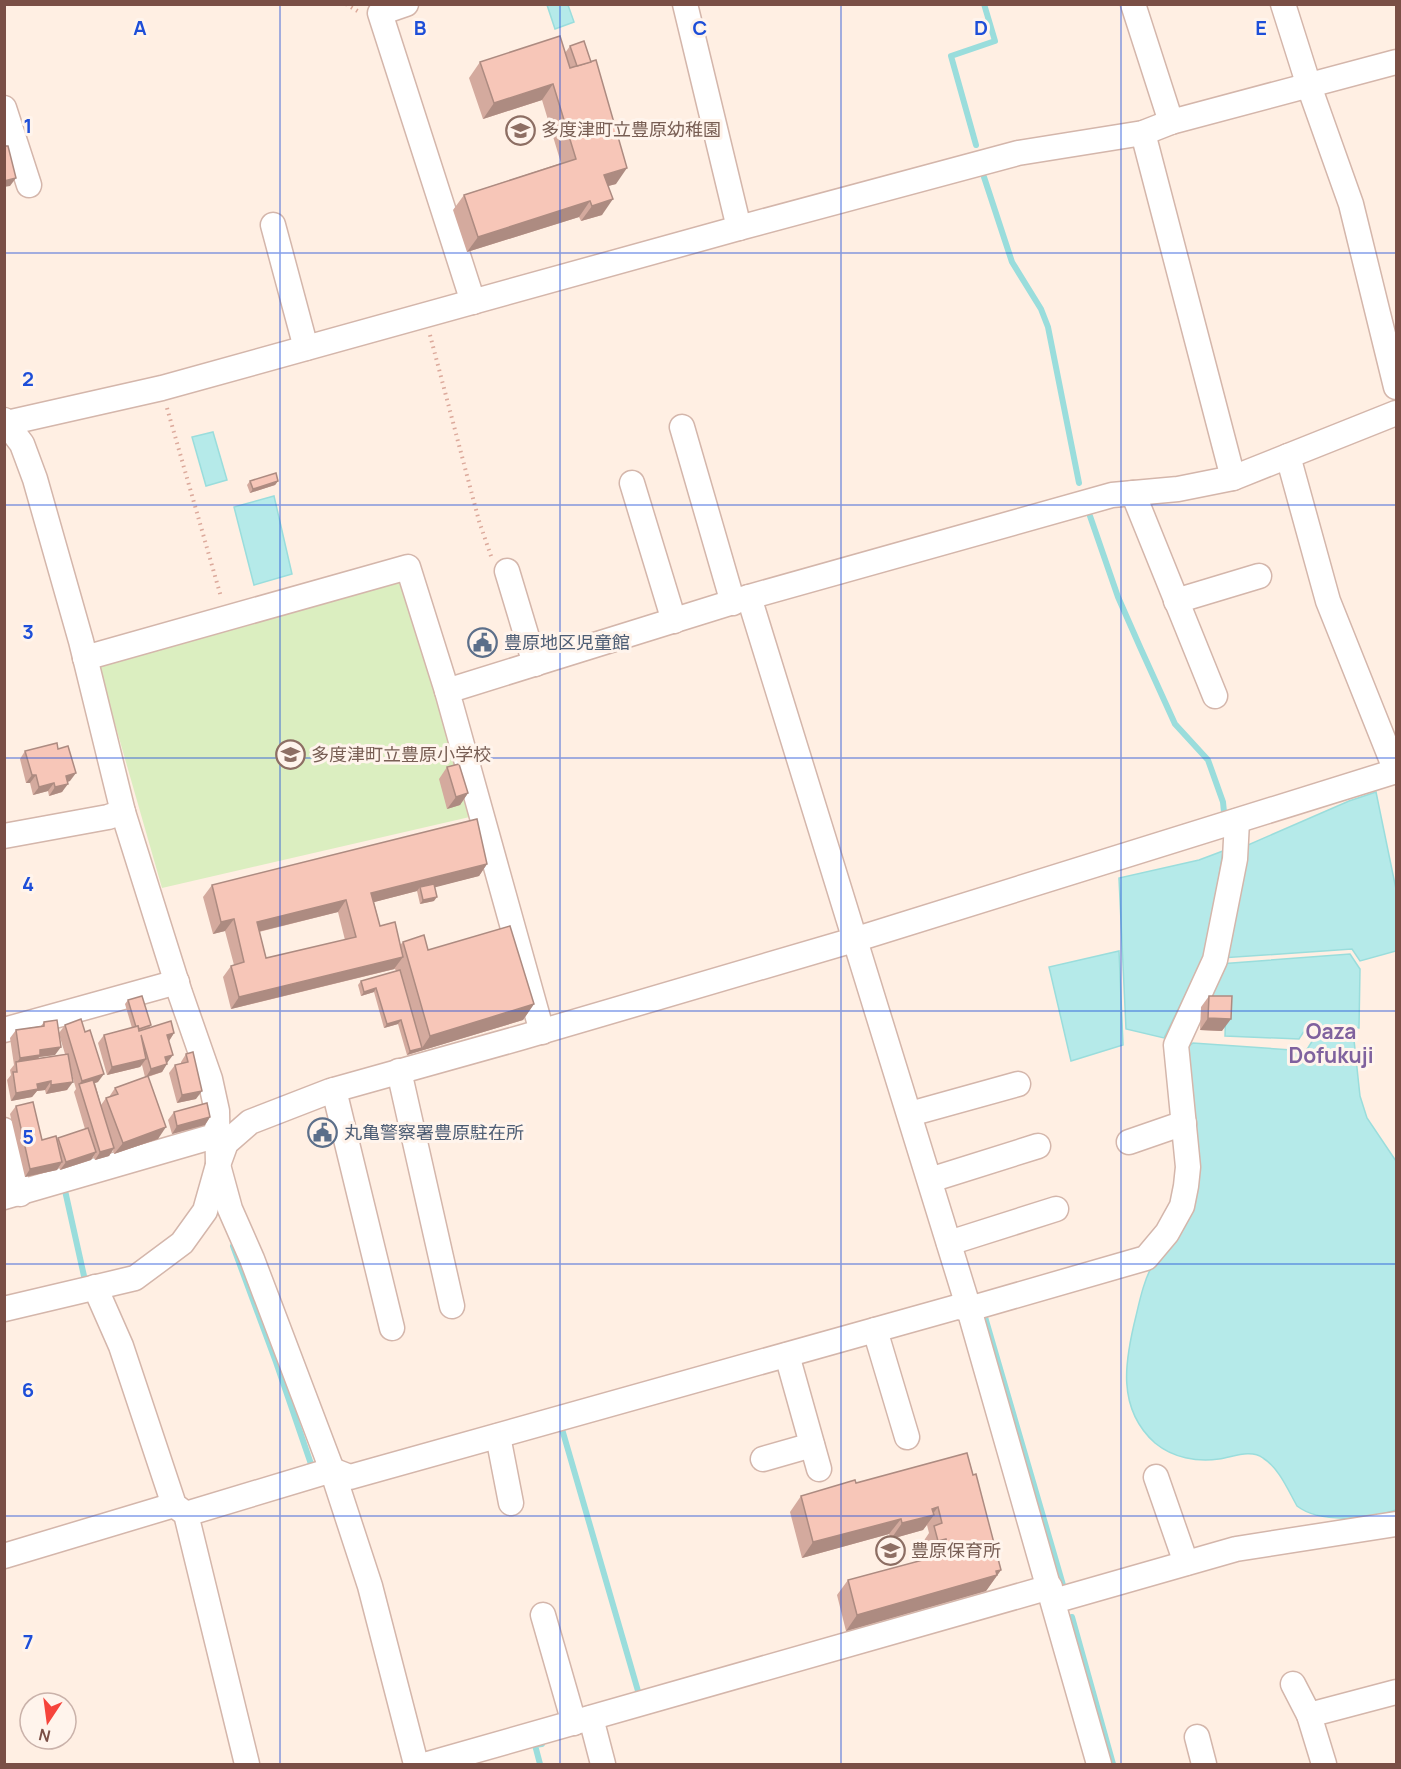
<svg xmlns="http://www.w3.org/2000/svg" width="1401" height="1769" font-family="Manrope,'Noto Sans JP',sans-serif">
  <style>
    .green { fill: #dbeec0 }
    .water { fill: #b5eae9; stroke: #9adddc; stroke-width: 1.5 }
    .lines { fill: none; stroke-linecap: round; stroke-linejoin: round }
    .stream { stroke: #9adddc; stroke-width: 6 }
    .minor-casing { stroke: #d4b6ab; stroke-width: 27 }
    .path { stroke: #dca99b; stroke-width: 4; stroke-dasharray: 1.5 4.5; stroke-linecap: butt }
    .minor { stroke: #fff; stroke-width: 24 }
    .wall { fill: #d4aa9e; fill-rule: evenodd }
    .shaded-wall { fill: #ad8b81 }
    .building { fill: #f7c6b8; stroke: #ad8b81; stroke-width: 1.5; fill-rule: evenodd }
    .grid { fill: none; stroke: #1d4ed8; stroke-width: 1.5; stroke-opacity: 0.55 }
    .labels { text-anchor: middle; stroke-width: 6; stroke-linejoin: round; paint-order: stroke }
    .education-label { font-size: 18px; fill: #785e54; stroke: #fff4ec; text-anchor: start }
    .service-label { font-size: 18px; fill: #4e5e75; stroke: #fff4ec; text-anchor: start }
    .quarter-label { font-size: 21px; font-weight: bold; fill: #7f619e; stroke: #fff4ec }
    .grid-label { font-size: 20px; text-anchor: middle; font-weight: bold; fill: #1d4ed8; stroke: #fff4ec; stroke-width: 6; stroke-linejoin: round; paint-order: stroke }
  </style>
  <rect width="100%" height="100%" fill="#ffefe3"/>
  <polygon class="green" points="402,580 474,816 162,888 99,668 102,661"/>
  <g class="water">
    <polygon points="547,5 568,5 574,22 555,29"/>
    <polygon points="213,432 227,480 206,486 192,437"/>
    <polygon points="274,496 292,574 254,585 234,507"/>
    <polygon points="1376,792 1396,889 1396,951 1360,961 1352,949 1221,958 1241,848 1349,801"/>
    <polygon points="1223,851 1213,914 1204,957 1164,1038 1126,1029 1119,878 1199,860"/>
    <polygon points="1119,951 1123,1045 1071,1061 1049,967"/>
    <polygon points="1350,954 1360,969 1359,1028 1308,1025 1299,1039 1225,1036 1226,1002 1206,999 1219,964"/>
    <path d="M1316 1035 1354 1040 1360 1096 1367 1118 1396 1161V1510C1370 1519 1320 1524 1297 1506 1288 1490 1279 1468 1263 1458 1251 1449 1233 1457 1219 1459 1197 1462 1173 1458 1155 1443 1116 1408 1125 1360 1136 1316 1140 1299 1144 1280 1153 1264 1159 1255 1172 1246 1174 1235 1177 1216 1176 1195 1178 1176 1180 1134 1182 1091 1185 1049L1193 1043 1306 1051Z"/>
  </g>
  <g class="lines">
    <g class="stream">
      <polyline points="976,145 951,56 995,41 984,4"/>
      <polyline points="984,177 1012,262 1041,309 1048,327 1079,483"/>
      <polyline points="1090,516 1118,597 1140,647 1175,724 1208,760 1223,802 1224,812"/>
      <polyline points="64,1186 84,1276"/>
      <polyline points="233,1246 276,1362 311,1464"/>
      <polyline points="983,1310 1063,1585"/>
      <polyline points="562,1429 638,1691"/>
      <polyline points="1072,1617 1113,1764"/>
      <polyline points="540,1764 535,1745 542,1744"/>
    </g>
    <defs>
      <g id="minor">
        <polyline points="406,4 380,13 473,302"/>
        <polyline points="685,4 739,228"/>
        <polyline points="1133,4 1171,122"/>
        <polyline points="1283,4 1309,86 1351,204 1396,387"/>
        <polyline points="4,108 29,185"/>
        <polyline points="1143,133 1233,478"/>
        <polyline points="273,225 306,348"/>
        <polyline points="4,420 22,444 35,479 81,641 123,812 180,993 210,1079 217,1111 218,1165 230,1209 252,1259 332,1470 370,1586 416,1764"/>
        <polyline points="7,423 162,388 739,228 1018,153 1143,133 1171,122 1396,62"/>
        <polyline points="682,427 733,603"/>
        <polyline points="632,483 674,621"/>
        <polyline points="1133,493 1215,696"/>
        <polyline points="507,571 535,664"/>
        <polyline points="749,597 969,1309 1099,1764"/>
        <polyline points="1176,601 1259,576"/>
        <polyline points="85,658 408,567 447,691"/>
        <polyline points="4,836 108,817 123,812"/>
        <polyline points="4,1030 177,982"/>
        <polyline points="542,1032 447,691 749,597 1112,495 1178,489 1233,478 1396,413"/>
        <polyline points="399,1071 452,1306"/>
        <polyline points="334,1090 392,1328"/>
        <polyline points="910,1114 1018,1084"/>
        <polyline points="4,1130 20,1194"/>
        <polyline points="1129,1142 1184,1123"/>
        <polyline points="930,1180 1038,1146"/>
        <polyline points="4,1197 218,1135"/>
        <polyline points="949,1243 1056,1209"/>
        <polyline points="95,1287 121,1346 174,1505 186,1514 247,1764"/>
        <polyline points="4,1309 135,1278 182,1243 205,1211 218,1165 226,1143 250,1122 330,1091 523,1037 857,939 1396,771 1328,601 1288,456"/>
        <polyline points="875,1330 907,1437"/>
        <polyline points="787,1355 819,1469"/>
        <polyline points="498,1436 511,1503"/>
        <polyline points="763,1459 812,1445"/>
        <polyline points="1156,1477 1186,1563"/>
        <polyline points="186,1514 332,1470 350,1477 957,1307 969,1309 1146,1258 1167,1233 1182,1206 1186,1186 1188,1167 1176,1045 1215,960 1235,859 1237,821"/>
        <polyline points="4,1556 174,1505"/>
        <polyline points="1054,1601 1236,1549 1396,1524"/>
        <polyline points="543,1615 574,1723"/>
        <polyline points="1293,1684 1309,1715 1324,1764"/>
        <polyline points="1309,1715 1396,1692"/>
        <polyline points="591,1718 603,1764"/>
        <polyline points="1197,1737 1204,1764"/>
        <polyline points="428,1764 1050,1587"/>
      </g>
    </defs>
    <use href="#minor" class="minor-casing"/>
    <g class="path">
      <polyline points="346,4 359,12"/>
      <polyline points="430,335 479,521 492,559"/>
      <polyline points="167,408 221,597"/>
    </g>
    <use href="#minor" class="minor"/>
  </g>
  <g class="wall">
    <polygon points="570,46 616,184 608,186 602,215 581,221 579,217 467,252 453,210 464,195 561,163 542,100 483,119 469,78 480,62 565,53"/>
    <polygon points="250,481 278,481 275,485 250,493 247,485"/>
    <polygon points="25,751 70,781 67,782 62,792 49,796 48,791 33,795 30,783 26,783 20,759"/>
    <polygon points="447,767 468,793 460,805 447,809 439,779"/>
    <path d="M487 864 479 876 434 887V901L420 904 417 891 374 902 380 926 400 945 403 942 428 950 534 1004 523 1020 407 1055 398 1024 384 1028 374 992 361 996 358 985 361 981 396 971 395 969 231 1009 223 977 231 966 234 965 225 931 213 934 203 897 212 885ZM338 912 345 940 266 958 259 932Z"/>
    <polygon points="1209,996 1222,1031 1200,1030 1201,1007"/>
    <path d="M128 1000 151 1025 149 1028 174 1033 169 1041 167 1063 162 1072 148 1077 158 1139 114 1154 113 1150 109 1156 95 1160 93 1156 91 1160 60 1170 59 1166 57 1170 25 1177 10 1114 16 1106 42 1140 57 1139 58 1138 85 1129 74 1092 76 1089 72 1075 67 1090 46 1094 45 1090 37 1091 32 1097 11 1101 7 1080 11 1075 10 1070 14 1065 10 1038 16 1030 41 1026 44 1022 59 1033 65 1025 98 1082 95 1083 101 1105 106 1098 109 1097 115 1088 145 1077 142 1065 140 1067 107 1075 98 1043 104 1035 132 1028 125 1004ZM59 1034 65 1054 38 1059 39 1057 55 1055Z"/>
    <polygon points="186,1054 196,1099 177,1103 169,1073 175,1065 181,1064 181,1062"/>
    <polygon points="174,1112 210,1117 205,1125 172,1134 168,1120"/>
    <polygon points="967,1453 1001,1570 986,1591 846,1631 837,1595 848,1580 935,1557 935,1554 927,1557 923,1542 929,1533 927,1525 923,1530 891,1539 889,1534 802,1558 790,1512 801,1496 856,1483"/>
  </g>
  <g class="shaded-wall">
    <polygon points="553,84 542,100 483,119 494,103"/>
    <polygon points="627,168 616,184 593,190 604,175"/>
    <polygon points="16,178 10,186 4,187 4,181"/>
    <polygon points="613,199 602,215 581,221 592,206"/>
    <polygon points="590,201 579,217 467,252 478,237"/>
    <polygon points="278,481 275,485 250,493 253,489"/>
    <polygon points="76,773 70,781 60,784 66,776"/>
    <polygon points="32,775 36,775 30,783 26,783"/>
    <polygon points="54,783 48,791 33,795 39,787"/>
    <polygon points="68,784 62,792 49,796 55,787"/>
    <polygon points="468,793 460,805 447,809 456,797"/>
    <polygon points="487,864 479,876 421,891 420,887 417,891 363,905 371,893"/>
    <polygon points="437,897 434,901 420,904 423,900"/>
    <polygon points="346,900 338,912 249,934 257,922"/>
    <polygon points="234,919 225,931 213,934 221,922"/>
    <polygon points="403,957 394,969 231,1009 239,997"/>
    <polygon points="376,988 374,992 361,996 364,992"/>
    <polygon points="534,1004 523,1020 407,1055 410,1051 422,1048 430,1036"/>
    <polygon points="1208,1018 1231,1019 1222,1031 1200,1030"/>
    <polygon points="401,1020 398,1024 384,1028 387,1024"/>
    <polygon points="174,1033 169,1041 167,1035"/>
    <polygon points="61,1047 55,1055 39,1057 35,1063 16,1064 20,1058 40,1050"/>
    <polygon points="173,1055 167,1063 165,1057"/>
    <polygon points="146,1059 140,1067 107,1075 112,1067"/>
    <polygon points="167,1064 162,1072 146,1077 151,1069"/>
    <polygon points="104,1074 98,1082 80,1088 79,1084 82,1081"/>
    <polygon points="51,1081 45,1090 37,1091 32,1097 11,1101 16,1093 37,1084"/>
    <polygon points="73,1082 67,1090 46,1094 51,1085"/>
    <polygon points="202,1091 196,1099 177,1103 182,1095"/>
    <polygon points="210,1117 205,1125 172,1134 177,1126"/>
    <polygon points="166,1127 158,1139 114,1154 123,1143"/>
    <polygon points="114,1148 109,1156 95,1160 100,1152"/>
    <polygon points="96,1152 91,1160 60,1170 66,1162"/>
    <polygon points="62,1162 57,1170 25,1177 30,1169"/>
    <polygon points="938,1507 932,1515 934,1515 923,1530 891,1539 902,1523 932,1509"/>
    <polygon points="901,1519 889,1534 802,1558 813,1542"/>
    <polygon points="946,1539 935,1554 927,1557 938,1541"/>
    <polygon points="1001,1570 986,1591 846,1631 857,1615"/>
  </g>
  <g class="building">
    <polygon points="560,36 570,68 596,60 627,168 604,175 613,199 592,206 590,201 478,237 464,195 576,159 553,84 494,103 480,62"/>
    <polygon points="584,41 591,62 577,66 570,46"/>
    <polygon points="4,146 8,146 16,178 4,181"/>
    <polygon points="276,473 278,481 253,489 250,481"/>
    <polygon points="57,743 58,749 68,746 76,773 66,776 68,784 55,787 54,783 39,787 36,775 32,775 25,751"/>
    <polygon points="459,764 468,793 456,797 447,767"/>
    <path d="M477 819 487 864 371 893 380 926 395 922 403 957 239 997 231 966 244 962 234 919 221 922 212 885ZM346 900 356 937 266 958 257 922Z"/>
    <polygon points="434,884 437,897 423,900 420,887"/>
    <polygon points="510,926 534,1004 430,1036 403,942 424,935 428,950"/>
    <polygon points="400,970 422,1048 410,1051 401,1020 387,1024 376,988 364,992 361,981"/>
    <polygon points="142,996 151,1025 139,1029 138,1026 136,1027 128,1000"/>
    <polygon points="1209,996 1232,996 1231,1019 1208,1018"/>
    <polygon points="81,1019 85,1032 90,1030 104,1074 82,1081 65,1025"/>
    <polygon points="57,1020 61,1047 40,1050 40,1055 20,1058 16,1030 44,1026 44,1022"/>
    <polygon points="171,1021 174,1033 167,1035 173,1055 165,1057 167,1064 151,1069 141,1035 146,1059 112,1067 104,1035 138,1026 139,1031"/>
    <polygon points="193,1052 202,1091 182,1095 175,1065 188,1062 186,1054"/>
    <polygon points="68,1054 73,1082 51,1085 51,1081 37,1084 38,1089 16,1093 13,1072 17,1072 16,1062"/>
    <polygon points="148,1076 166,1127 123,1143 106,1098 118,1094 115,1088"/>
    <polygon points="93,1080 114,1148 100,1152 79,1084"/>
    <polygon points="33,1102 42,1140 56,1136 62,1162 30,1169 16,1106"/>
    <polygon points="207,1103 210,1117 177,1126 174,1112"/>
    <polygon points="88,1128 96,1152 66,1162 58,1138"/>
    <polygon points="967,1453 973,1475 976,1474 1001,1570 996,1571 997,1575 857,1615 848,1580 949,1553 946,1539 938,1541 934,1526 942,1523 938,1507 932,1509 934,1515 902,1523 901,1519 813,1542 801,1496 855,1480 856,1483"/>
  </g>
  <path class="grid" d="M280 4V1764M560 4V1764M841 4V1764M1121 4V1764M4 253H1396M4 505H1396M4 758H1396M4 1011H1396M4 1264H1396M4 1516H1396"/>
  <defs>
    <symbol id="school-ring" viewBox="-11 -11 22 22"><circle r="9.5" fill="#fff4ec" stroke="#8d6e63" stroke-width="1.5"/><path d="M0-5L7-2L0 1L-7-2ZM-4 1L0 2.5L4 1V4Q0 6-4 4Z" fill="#8d6e63"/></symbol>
    <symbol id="civic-ring" viewBox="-11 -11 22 22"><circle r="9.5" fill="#fff4ec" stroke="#5c6f8a" stroke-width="1.5"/><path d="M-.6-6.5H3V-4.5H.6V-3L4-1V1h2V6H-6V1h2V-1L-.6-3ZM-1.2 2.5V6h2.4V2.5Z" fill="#5c6f8a"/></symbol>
  </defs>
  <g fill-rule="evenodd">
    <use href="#school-ring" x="504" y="114" width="33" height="33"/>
    <use href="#civic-ring" x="466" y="626" width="33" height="33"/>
    <use href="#school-ring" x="274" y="738" width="33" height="33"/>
    <use href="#civic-ring" x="306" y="1116" width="33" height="33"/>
    <use href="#school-ring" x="874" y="1534" width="33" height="33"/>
  </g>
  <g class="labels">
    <g class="education-label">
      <text x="541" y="136">多度津町立豊原幼稚園</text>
      <text x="311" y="761">多度津町立豊原小学校</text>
      <text x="911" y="1557">豊原保育所</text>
    </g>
    <g class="service-label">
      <text x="504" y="649">豊原地区児童館</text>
      <text x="344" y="1139">丸亀警察署豊原駐在所</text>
    </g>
    <g class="quarter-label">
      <text x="1331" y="1039">Oaza<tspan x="1331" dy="24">Dofukuji</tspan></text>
    </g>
  </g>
  <g class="grid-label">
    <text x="140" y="35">A</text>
    <text x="420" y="35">B</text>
    <text x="700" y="35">C</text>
    <text x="981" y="35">D</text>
    <text x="1261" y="35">E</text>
    <text x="28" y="133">1</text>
    <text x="28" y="386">2</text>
    <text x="28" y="639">3</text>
    <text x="28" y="891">4</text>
    <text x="28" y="1144">5</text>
    <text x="28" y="1397">6</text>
    <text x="28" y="1649">7</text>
  </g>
  <rect width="1401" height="1769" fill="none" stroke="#7a4f46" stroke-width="12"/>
  <g transform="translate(48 1721) rotate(193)"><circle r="28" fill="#fff4ec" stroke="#cab2aa" stroke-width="1.5"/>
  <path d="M0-4.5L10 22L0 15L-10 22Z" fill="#f6443b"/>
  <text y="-9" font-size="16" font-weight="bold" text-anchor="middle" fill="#7a4f46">N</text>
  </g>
</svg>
